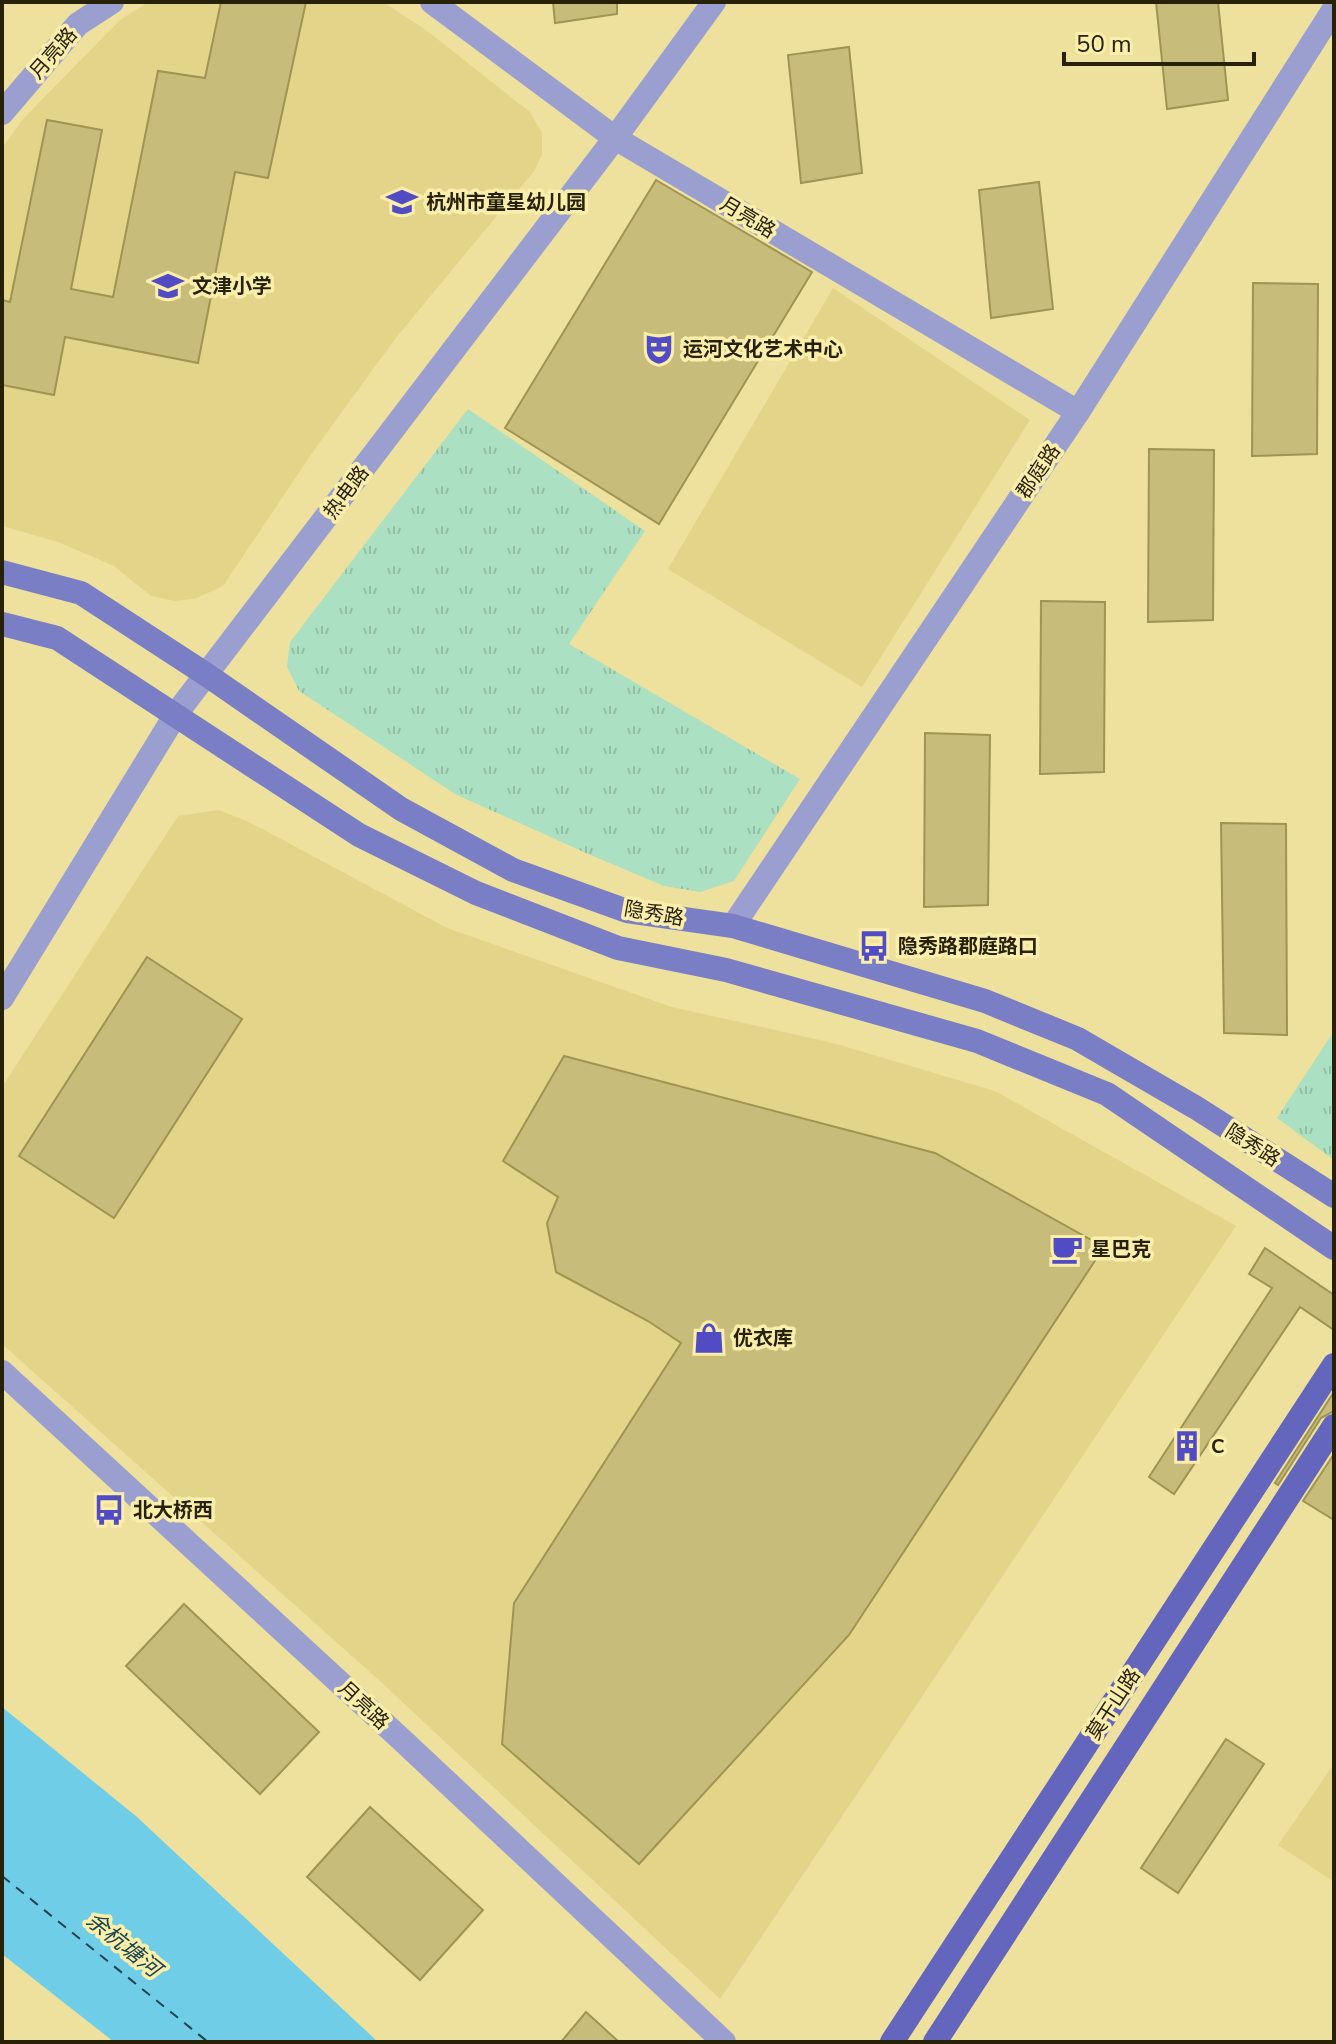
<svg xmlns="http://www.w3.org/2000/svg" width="1336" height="2044" font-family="'Nunito Sans','Noto Sans SC',sans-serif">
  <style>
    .built { fill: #e2d589 }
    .park { fill: url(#park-tufts) }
    .water { fill: #70cde8 }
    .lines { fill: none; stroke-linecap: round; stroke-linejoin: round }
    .ferry { stroke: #1a4450; stroke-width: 2; stroke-dasharray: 10 8; stroke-linecap: butt }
    .building { fill: #c8bc7a; stroke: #9f9452; stroke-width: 2 }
    .minor { stroke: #9a9fcf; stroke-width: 24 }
    .tertiary { stroke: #9a9fcf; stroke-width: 24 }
    .secondary { stroke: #797ec5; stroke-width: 24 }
    .primary { stroke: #6366bc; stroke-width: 24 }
    .labels { text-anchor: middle; stroke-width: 7; stroke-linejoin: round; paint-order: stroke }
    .street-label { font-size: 20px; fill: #272207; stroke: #faeeaa }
    .poi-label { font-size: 20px; font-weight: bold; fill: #272207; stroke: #faeeaa; text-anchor: start }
    .water-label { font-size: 22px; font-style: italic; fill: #1a4450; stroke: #faeeaa }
  </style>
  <defs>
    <pattern id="park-tufts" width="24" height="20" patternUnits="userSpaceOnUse" patternTransform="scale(2)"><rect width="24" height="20" fill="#abe0c2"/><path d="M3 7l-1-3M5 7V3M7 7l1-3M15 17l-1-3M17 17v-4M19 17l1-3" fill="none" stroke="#93c0a5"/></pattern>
  </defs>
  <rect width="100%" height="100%" fill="#ede19d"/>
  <g class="built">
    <polygon points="148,2 383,2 426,30 530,112 542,133 542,155 534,171 395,339 317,446 223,586 197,598 175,601 151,596 114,566 58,542 2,526 2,148 24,118 120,20"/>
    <polygon points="833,288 1030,420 862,687 668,569"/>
    <polygon points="219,810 251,823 447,928 672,1007 833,1043 995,1091 1236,1226 720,1999 381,1682 2,1344 2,1087 178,816"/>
    <polygon points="1334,1764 1334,1882 1278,1845"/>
  </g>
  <g class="park">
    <polygon points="468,409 645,531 569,644 800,779 734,881 700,892 664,886 586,853 455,794 299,691 287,667 290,642"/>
    <polygon points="1334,1031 1334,1160 1277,1118"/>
  </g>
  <polygon class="water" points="2,1707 137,1817 378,2042 114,2042 2,1954"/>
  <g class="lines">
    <polyline class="ferry" points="2,1876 208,2042"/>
  </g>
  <g class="building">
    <polygon points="221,2 306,2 268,178 235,172 198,363 65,337 54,395 2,385 2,300 10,302 47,120 102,130 71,289 113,297 158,71 205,78"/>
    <polygon points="553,2 617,2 617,14 555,23"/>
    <polygon points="1156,2 1218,2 1228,100 1167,109"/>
    <polygon points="849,47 862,173 801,183 788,55"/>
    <polygon points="656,180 812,272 659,524 505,428"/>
    <polygon points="1039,182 1053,309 991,318 979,190"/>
    <polygon points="1253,283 1318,284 1317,454 1252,456"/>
    <polygon points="1149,449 1214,450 1213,620 1148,622"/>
    <polygon points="1041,601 1105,602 1104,772 1040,774"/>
    <polygon points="925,733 990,735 988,905 924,907"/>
    <polygon points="1221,823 1286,824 1287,1035 1224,1033"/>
    <polygon points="147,957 242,1019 114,1218 19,1156"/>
    <polygon points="564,1056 935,1153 1104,1247 849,1635 639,1864 502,1744 514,1603 681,1343 648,1321 556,1272 547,1223 558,1197 503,1161"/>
    <polygon points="1265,1248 1334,1295 1334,1330 1300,1307 1174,1494 1149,1477 1272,1288 1249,1274"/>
    <polygon points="1334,1392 1334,1411 1321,1418 1278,1485 1275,1483"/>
    <polygon points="1334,1454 1334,1520 1303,1501"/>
    <polygon points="184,1604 319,1732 260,1794 126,1666"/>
    <polygon points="1226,1739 1264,1764 1178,1893 1141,1868"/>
    <polygon points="370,1807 483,1910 420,1980 307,1877"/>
    <polygon points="586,2012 619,2042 561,2042"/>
  </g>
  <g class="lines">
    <g class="minor">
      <polyline points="432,2 615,138 1078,412"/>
      <polyline points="2,113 78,24 112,2"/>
      <polyline points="733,926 1078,412 1334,9"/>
    </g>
    <g class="tertiary">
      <polyline points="2,998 176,714 615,138 714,2"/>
      <polyline points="2,1372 402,1740 724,2042"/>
    </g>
    <g class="secondary">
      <polyline points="2,572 81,593 207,675 401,809 513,870 627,911 733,926 985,1001 1078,1039 1195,1107 1334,1196"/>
      <polyline points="2,624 57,638 359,835 476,893 618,948 726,970 977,1041 1107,1094 1334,1248"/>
    </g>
    <g class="primary">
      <polyline points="892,2042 1334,1365"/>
      <polyline points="935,2042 1334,1426"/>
    </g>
  </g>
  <defs>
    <symbol id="school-bare" viewBox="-9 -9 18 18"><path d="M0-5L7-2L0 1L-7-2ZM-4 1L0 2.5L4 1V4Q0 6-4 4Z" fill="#514cc3" stroke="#faeeaa" stroke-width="2.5" paint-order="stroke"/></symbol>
    <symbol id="theatre-bare" viewBox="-9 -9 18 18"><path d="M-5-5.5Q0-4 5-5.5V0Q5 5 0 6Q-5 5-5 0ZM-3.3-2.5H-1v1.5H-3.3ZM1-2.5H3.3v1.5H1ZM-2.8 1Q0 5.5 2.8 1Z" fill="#514cc3" stroke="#faeeaa" stroke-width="2.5" paint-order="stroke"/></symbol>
    <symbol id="bus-bare" viewBox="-9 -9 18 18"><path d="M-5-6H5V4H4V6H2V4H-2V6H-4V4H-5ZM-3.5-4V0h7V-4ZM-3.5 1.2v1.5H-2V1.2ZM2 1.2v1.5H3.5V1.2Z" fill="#514cc3" stroke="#faeeaa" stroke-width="2.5" paint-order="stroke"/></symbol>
    <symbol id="cafe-bare" viewBox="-9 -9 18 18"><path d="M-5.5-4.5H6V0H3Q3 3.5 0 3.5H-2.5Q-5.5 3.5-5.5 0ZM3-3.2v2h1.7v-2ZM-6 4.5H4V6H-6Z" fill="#514cc3" stroke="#faeeaa" stroke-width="2.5" paint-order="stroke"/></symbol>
    <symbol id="shop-bare" viewBox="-9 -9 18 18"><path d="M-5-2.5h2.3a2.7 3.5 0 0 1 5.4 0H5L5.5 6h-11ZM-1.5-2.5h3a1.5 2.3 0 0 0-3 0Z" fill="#514cc3" stroke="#faeeaa" stroke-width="2.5" paint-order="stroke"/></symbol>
    <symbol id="building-bare" viewBox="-9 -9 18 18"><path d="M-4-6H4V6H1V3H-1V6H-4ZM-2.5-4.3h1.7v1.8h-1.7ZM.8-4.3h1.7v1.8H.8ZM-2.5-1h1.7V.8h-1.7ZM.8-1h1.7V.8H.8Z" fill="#514cc3" stroke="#faeeaa" stroke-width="2.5" paint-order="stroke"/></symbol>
  </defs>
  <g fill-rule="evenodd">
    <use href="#school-bare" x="380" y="180" width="44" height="44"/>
    <use href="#school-bare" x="146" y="264" width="44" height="44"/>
    <use href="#theatre-bare" x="637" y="327" width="44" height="44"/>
    <use href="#bus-bare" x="852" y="924" width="44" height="44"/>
    <use href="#cafe-bare" x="1045" y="1227" width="44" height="44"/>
    <use href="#shop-bare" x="687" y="1316" width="44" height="44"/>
    <use href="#building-bare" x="1165" y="1424" width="44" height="44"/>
    <use href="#bus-bare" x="87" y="1488" width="44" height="44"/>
  </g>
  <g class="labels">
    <g class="street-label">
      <text transform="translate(53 53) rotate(-49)" y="7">月亮路</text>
      <text transform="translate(748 217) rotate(31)" y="7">月亮路</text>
      <text transform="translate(1038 471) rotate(-56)" y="7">郡庭路</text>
      <text transform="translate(346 492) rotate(-53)" y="7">热电路</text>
      <text transform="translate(654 913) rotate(10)" y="7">隐秀路</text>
      <text transform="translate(1253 1145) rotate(33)" y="7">隐秀路</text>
      <text transform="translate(1113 1704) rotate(-57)" y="7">莫干山路</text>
      <text transform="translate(364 1705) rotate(43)" y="7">月亮路</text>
    </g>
    <g class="poi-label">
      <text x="426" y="209">杭州市童星幼儿园</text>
      <text x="192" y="293">文津小学</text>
      <text x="683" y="356">运河文化艺术中心</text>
      <text x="898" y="953">隐秀路郡庭路口</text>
      <text x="1091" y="1256">星巴克</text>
      <text x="733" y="1345">优衣库</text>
      <text x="1211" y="1453">C</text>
      <text x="133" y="1517">北大桥西</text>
    </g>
    <g class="water-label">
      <text transform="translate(124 1944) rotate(39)" y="8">余杭塘河</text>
    </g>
  </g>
  <rect width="1336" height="2044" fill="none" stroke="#272207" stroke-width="8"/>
  <path d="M1064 52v12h190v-12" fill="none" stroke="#272207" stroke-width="4"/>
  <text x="1076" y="52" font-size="24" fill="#272207" stroke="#faeeaa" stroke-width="6" paint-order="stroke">50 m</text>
</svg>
